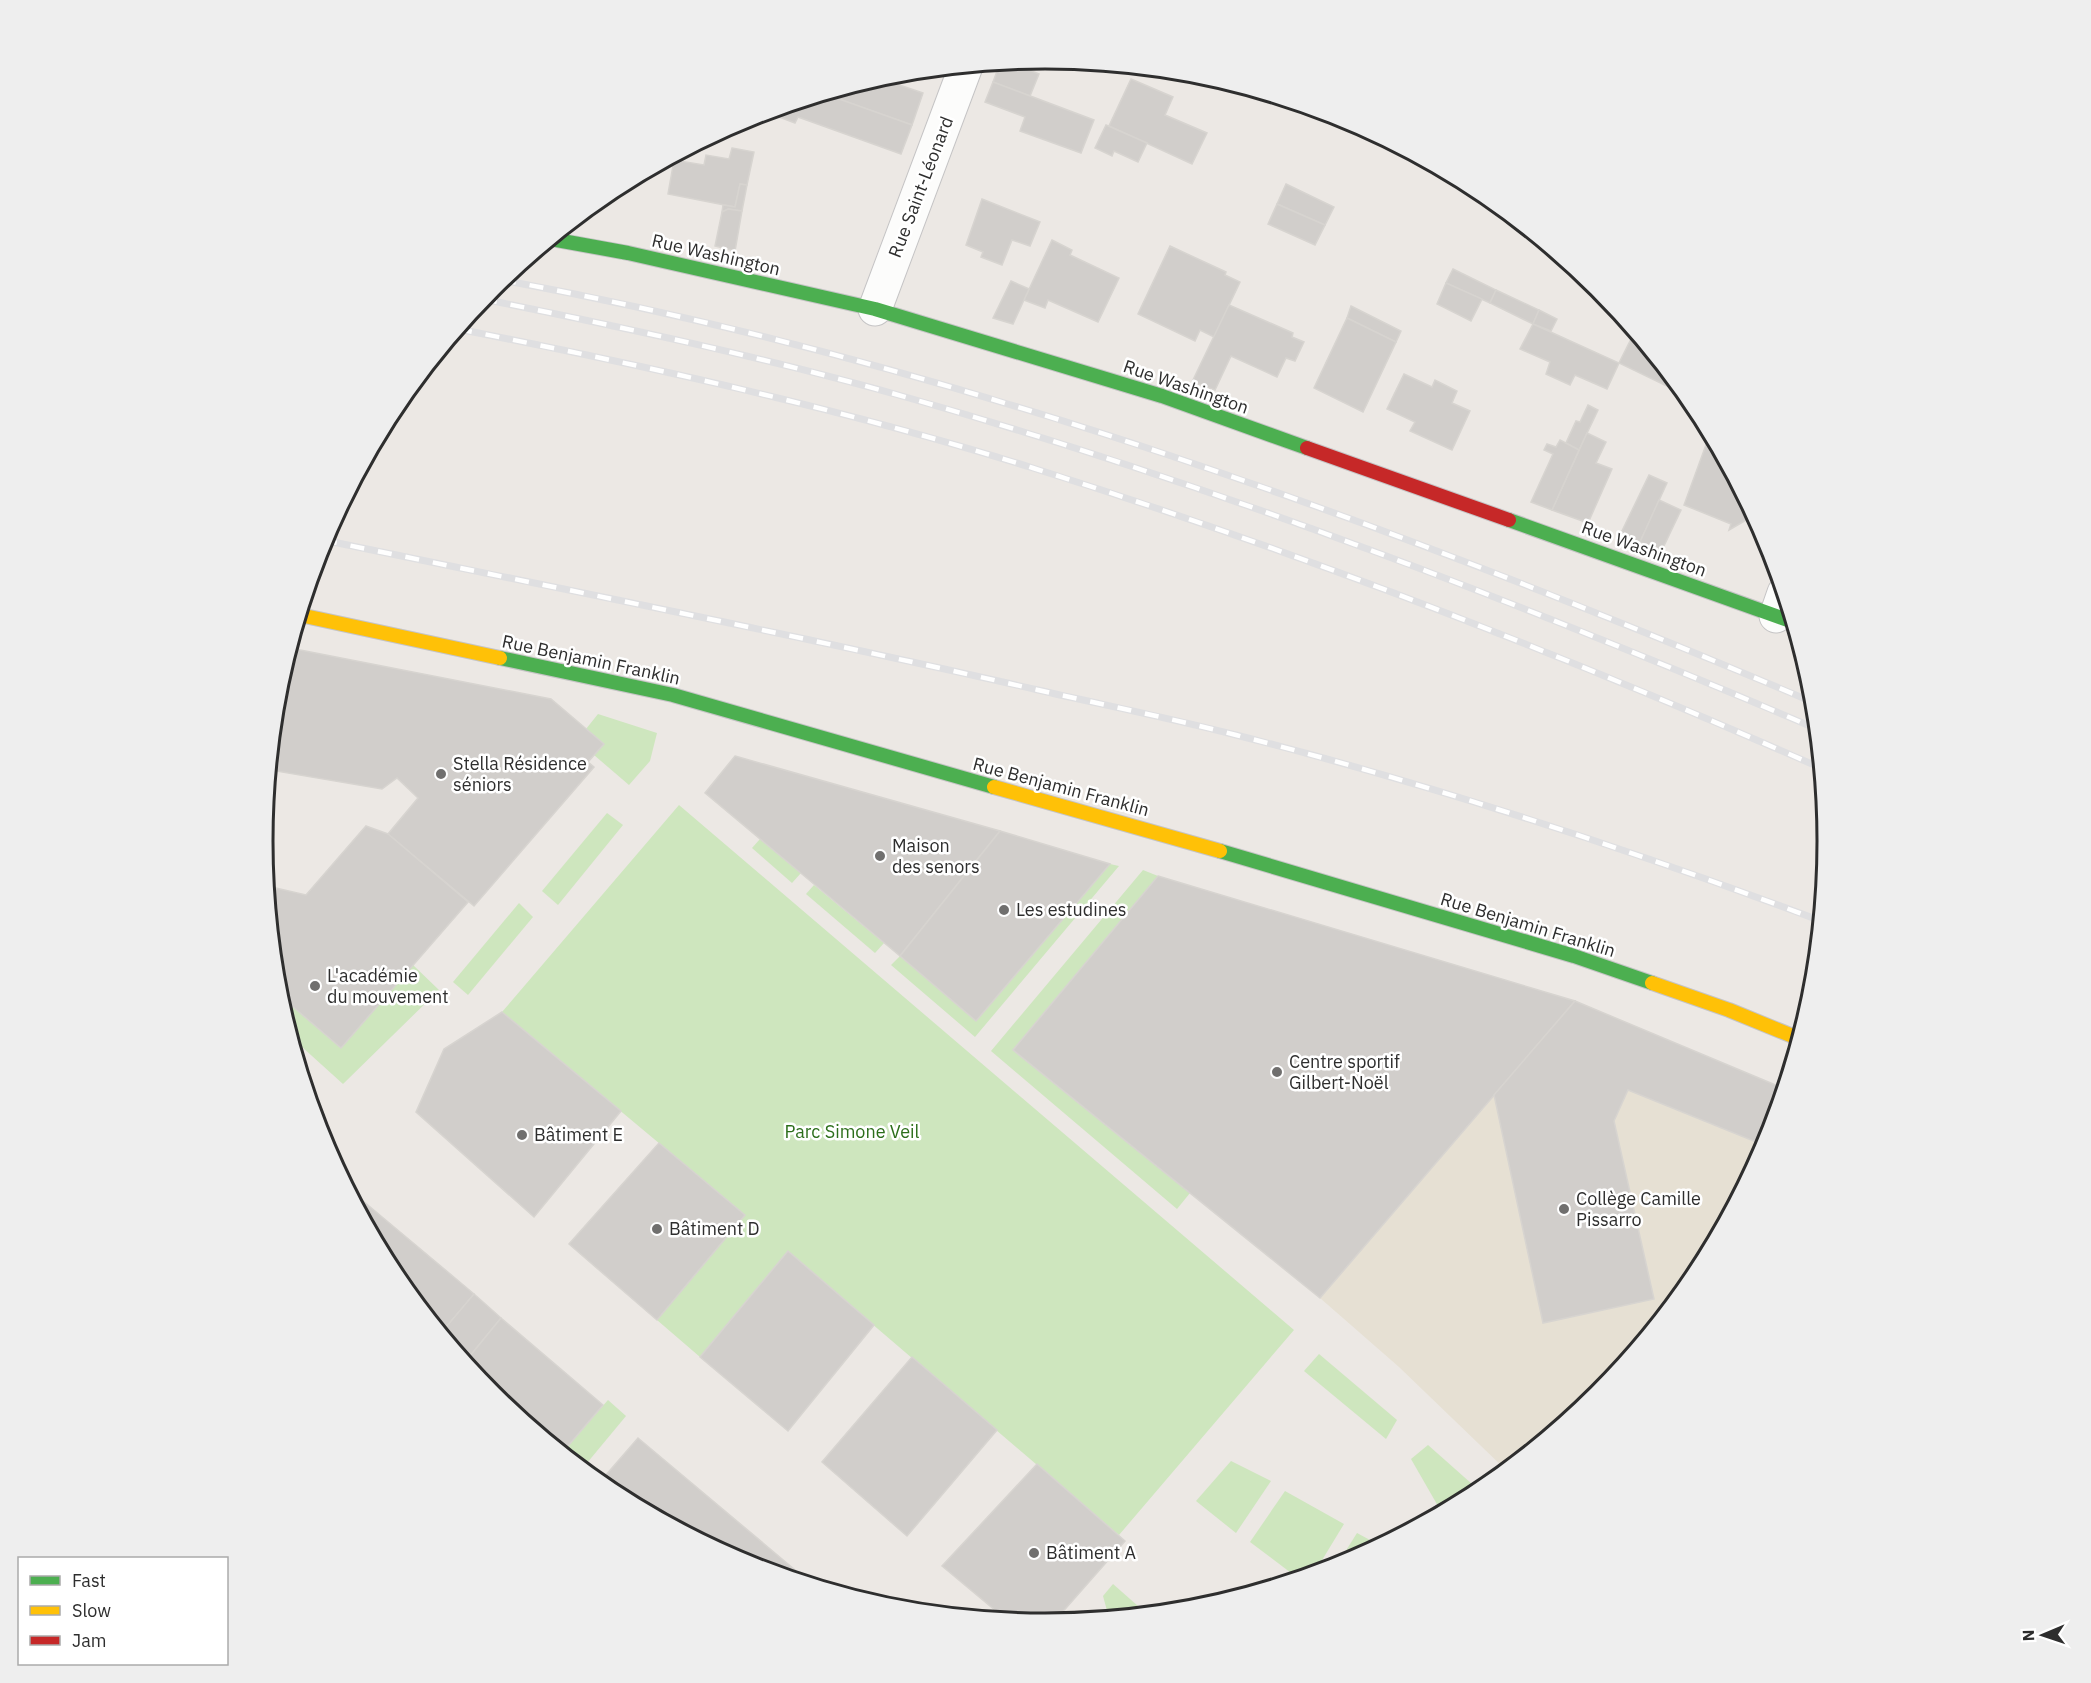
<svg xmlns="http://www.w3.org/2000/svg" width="2091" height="1683" font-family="'IBM Plex Sans',sans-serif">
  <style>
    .education { fill: #e6e0d3 }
    .green { fill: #cee6be }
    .building { fill: #d1cecb; stroke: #d7d4d0; stroke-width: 1.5 }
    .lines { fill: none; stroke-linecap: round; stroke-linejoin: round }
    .street-casing { stroke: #c5c4c5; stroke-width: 35 }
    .fast-casing { stroke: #c5c4c5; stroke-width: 16 }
    .slow-casing { stroke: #c5c4c5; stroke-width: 16 }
    .jam-casing { stroke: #c5c4c5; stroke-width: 16 }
    .street { stroke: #fcfcfb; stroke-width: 33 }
    .fast { stroke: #4caf50; stroke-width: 14 }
    .slow { stroke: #ffc107; stroke-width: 14 }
    .jam { stroke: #c62828; stroke-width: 14 }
    .rail-casing { stroke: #dfdfe1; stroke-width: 7 }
    .rail { stroke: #fff; stroke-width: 4.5; stroke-dasharray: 14; stroke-linecap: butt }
    .poi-dot { fill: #706f6e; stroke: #fff; stroke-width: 2 }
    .labels { text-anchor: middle; stroke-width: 5; stroke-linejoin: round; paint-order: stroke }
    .street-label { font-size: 18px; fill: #2e2e2e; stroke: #fff }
    .poi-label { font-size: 18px; fill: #2e2e2e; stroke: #fff; text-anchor: start }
    .park-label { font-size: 18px; fill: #2c6e1b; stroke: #fff }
    .rim { fill: none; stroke: #2e2e2e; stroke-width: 3 }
  </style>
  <rect width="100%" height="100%" fill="#ece8e4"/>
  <polygon class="education" points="1575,1001 1785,1089 1769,1141 1696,1277 1599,1395 1507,1471 1399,1367 1320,1298"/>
  <g class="green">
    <polygon points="598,714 657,733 650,761 629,785 594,755 604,744 586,729"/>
    <polygon points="679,805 1294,1330 1119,1535 788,1252 700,1357 657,1320 745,1215 502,1012"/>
    <polygon points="607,813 623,825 558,905 542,891"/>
    <polygon points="760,839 801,873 792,883 752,848"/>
    <polygon points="1110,864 1119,866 975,1037 891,965 900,956 976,1020"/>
    <polygon points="1143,870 1158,876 1013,1050 1190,1193 1177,1209 991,1051"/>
    <polygon points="814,885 884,943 875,953 806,894"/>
    <polygon points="519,903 533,917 468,995 453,982"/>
    <polygon points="413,965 439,990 343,1084 291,1037 277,993 341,1048"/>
    <polygon points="1319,1354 1397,1420 1386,1439 1304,1371"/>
    <polygon points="608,1400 626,1416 582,1469 562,1453"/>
    <polygon points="1428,1445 1481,1492 1442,1513 1411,1459"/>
    <polygon points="1231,1461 1271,1481 1236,1533 1196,1501"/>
    <polygon points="1285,1491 1344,1524 1313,1575 1299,1579 1250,1542"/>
    <polygon points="1357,1533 1381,1546 1345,1565 1335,1568"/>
    <polygon points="1113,1584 1147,1614 1109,1618 1103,1596"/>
  </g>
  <g class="building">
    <polygon points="1009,62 1039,74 1030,96 993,82 1000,63"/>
    <polygon points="879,78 923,93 912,125 833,97 835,91"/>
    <polygon points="1131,79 1173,97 1165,115 1207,133 1192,164 1109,126"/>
    <polygon points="993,82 1094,120 1081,153 1020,131 1025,117 985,102"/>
    <polygon points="825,94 912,125 901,154 798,117 795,123 766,112"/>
    <polygon points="1106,125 1147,143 1138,162 1114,151 1112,156 1095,148"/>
    <polygon points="732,148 754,152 747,185 740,184 735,207 668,194 674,160 704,165 706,155 729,159"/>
    <polygon points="740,184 747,185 742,211 728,209 722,212 723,205 735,207"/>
    <polygon points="1286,184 1334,207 1325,225 1277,204"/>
    <polygon points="982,199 1040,222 1030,246 1012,240 1002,265 981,257 983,252 966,245"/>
    <polygon points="1277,204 1325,225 1315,245 1268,224"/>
    <polygon points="728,209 742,211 735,251 715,246 722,212"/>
    <polygon points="1052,240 1072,250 1070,255 1119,278 1098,322 1048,300 1045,308 1024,300"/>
    <polygon points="1170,246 1226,272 1225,275 1240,282 1214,337 1200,330 1195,341 1138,314"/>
    <polygon points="1453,269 1496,290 1490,303 1446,283"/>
    <polygon points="1011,281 1029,289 1013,324 993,318"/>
    <polygon points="1446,283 1482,299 1471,321 1437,304"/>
    <polygon points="1496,290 1539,310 1533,324 1490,303"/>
    <polygon points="1229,305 1293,333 1292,337 1304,342 1295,361 1286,358 1277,377 1231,356 1215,390 1192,382"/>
    <polygon points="1351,306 1401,331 1396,342 1347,318"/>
    <polygon points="1539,310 1557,319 1551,331 1533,324"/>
    <polygon points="1347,318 1396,342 1363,412 1314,388"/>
    <polygon points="1533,324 1619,363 1607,389 1575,375 1570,385 1546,374 1550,362 1520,349"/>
    <polygon points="1633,335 1642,340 1678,384 1675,390 1619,363"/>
    <polygon points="1404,374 1432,387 1435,380 1457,391 1452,403 1470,411 1452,450 1410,431 1415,422 1387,409"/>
    <polygon points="1588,405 1598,410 1579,450 1566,443 1576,421 1580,422"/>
    <polygon points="1587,433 1606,442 1596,463 1612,469 1588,523 1552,510"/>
    <polygon points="1560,440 1579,450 1552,510 1531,502 1553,454 1544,450 1547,444 1556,447"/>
    <polygon points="1707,442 1718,447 1755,515 1729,530 1731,524 1684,505"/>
    <polygon points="1649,475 1667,483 1640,542 1620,535"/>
    <polygon points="1659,500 1681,510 1662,550 1640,542"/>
    <polygon points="290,648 551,699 604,744 588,762 594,767 474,906 388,834 418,798 397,778 382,789 270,770 278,688"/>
    <polygon points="735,756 1000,831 900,956 705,793"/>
    <polygon points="366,826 388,834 468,902 341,1048 277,993 267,886 306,895"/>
    <polygon points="1000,831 1110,864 976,1021 900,956"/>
    <polygon points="1158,876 1575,1001 1320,1298 1013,1050"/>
    <polygon points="1575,1001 1785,1089 1766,1146 1628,1090 1614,1121 1654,1299 1543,1323 1494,1095"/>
    <polygon points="502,1012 621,1111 534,1217 416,1112 444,1049"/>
    <polygon points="659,1143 745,1215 657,1320 569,1244"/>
    <polygon points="357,1196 474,1294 441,1333 394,1276 353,1200"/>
    <polygon points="788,1251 874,1325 788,1431 700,1357"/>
    <polygon points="474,1294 501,1318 465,1362 441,1333"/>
    <polygon points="501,1318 603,1405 562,1453 492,1395 465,1362"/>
    <polygon points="912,1357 997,1430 907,1536 822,1462"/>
    <polygon points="638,1438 813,1585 746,1565 610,1492 599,1483"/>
    <polygon points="1037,1464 1125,1541 1052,1624 1045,1624 1008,1621 942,1566"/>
  </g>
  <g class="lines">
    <defs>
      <g id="street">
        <polyline points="875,309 966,66"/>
        <polyline points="1776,616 1784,593"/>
      </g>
      <g id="fast">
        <polyline points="551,239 628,253 875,309 1162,396 1307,448"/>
        <polyline points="1509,520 1793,622"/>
        <polyline points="500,658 673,695 994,787"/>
        <polyline points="1220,851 1574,956 1652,983"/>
      </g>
      <g id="slow">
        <polyline points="300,615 500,658"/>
        <polyline points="994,787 1220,851"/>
        <polyline points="1652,983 1729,1010 1800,1039"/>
      </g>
      <polyline id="jam" points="1307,448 1509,520"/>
    </defs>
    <use href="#street" class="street-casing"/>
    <use href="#fast" class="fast-casing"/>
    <use href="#slow" class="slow-casing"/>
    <use href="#jam" class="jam-casing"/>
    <use href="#street" class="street"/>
    <use href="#fast" class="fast"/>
    <use href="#slow" class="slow"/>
    <use href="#jam" class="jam"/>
    <defs>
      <g id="rail">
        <path d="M502 280C956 363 1391 524 1815 703"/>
        <path d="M483 299C626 328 768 358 909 398 1219 486 1521 603 1817 729"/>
        <path d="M458 329C652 367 844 409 1033 468 1301 552 1564 655 1821 768"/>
        <path d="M323 540C562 589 801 636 1038 690 1104 705 1170 718 1236 735 1434 785 1629 849 1821 921"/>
      </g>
    </defs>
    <use href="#rail" class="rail-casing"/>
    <use href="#rail" class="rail"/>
  </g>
  <g class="poi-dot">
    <circle cx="441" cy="774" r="6"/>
    <circle cx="880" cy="856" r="6"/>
    <circle cx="1004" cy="910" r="6"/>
    <circle cx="315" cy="986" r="6"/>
    <circle cx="1277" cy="1072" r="6"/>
    <circle cx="522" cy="1135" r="6"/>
    <circle cx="1564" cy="1209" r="6"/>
    <circle cx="657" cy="1229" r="6"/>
    <circle cx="1034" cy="1553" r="6"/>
  </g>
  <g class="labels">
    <g class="street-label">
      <text transform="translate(921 187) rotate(-69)" y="6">Rue Saint-Léonard</text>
      <text transform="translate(716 255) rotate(13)" y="6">Rue Washington</text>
      <text transform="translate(1186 387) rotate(19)" y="6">Rue Washington</text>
      <text transform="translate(1644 549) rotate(20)" y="6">Rue Washington</text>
      <text transform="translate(591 660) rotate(12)" y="6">Rue Benjamin Franklin</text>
      <text transform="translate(1061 787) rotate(15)" y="6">Rue Benjamin Franklin</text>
      <text transform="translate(1528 925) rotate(17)" y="6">Rue Benjamin Franklin</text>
    </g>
    <g class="poi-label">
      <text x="453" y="770">Stella Résidence<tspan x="453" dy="21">séniors</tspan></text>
      <text x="892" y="852">Maison<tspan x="892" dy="21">des senors</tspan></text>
      <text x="1016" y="916">Les estudines</text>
      <text x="327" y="982">L'académie<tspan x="327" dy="21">du mouvement</tspan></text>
      <text x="1289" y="1068">Centre sportif<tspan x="1289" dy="21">Gilbert-Noël</tspan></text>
      <text x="534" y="1141">Bâtiment E</text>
      <text x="1576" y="1205">Collège Camille<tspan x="1576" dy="21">Pissarro</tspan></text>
      <text x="669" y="1235">Bâtiment D</text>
      <text x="1046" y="1559">Bâtiment A</text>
    </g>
    <g class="park-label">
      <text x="852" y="1138">Parc Simone Veil</text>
    </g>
  </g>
  <path d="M0 0H2091V1683H0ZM273 841a772 772 0 1 1 1544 0a772 772 0 1 1-1544 0Z" fill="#eee" fill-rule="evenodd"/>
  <path class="rim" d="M273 841a772 772 0 1 1 1544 0a772 772 0 1 1-1544 0Z"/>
  <rect x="18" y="1557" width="210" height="108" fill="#ffffff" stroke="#ababab" stroke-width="1.5"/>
  <rect x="30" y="1576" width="30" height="9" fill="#4caf50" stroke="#ababab" stroke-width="1.5"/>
  <text x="72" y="1587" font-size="18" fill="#2e2e2e">Fast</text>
  <rect x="30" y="1606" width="30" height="9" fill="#ffc107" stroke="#ababab" stroke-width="1.5"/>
  <text x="72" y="1617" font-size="18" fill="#2e2e2e">Slow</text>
  <rect x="30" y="1636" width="30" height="9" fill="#c62828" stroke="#ababab" stroke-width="1.5"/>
  <text x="72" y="1647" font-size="18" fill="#2e2e2e">Jam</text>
  <g transform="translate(2043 1635) rotate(268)" stroke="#ffffff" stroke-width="4.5" paint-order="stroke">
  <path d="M0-4.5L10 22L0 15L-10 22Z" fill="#2e2e2e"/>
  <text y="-9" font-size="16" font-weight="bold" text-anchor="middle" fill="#2e2e2e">N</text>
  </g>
</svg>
